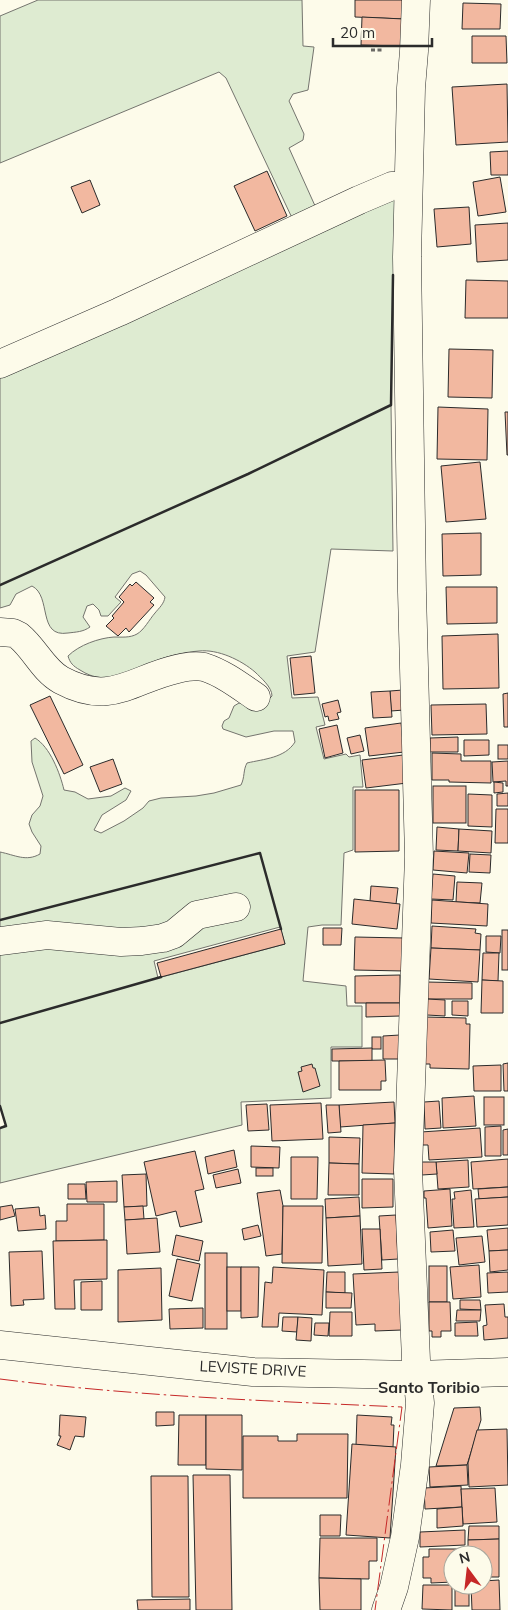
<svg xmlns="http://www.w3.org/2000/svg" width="508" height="1610" font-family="Mulish,sans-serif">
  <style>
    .green { fill: #deebd1; stroke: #74746e; fill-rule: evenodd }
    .building { fill: #f2b8a0; stroke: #2b2b2b }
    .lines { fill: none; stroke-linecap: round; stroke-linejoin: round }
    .minor-casing { stroke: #2b2b2b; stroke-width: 29 }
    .major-casing { stroke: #2b2b2b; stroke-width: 29 }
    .path { stroke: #6a6964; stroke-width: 3; stroke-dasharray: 4 2.5; stroke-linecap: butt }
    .minor { stroke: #fdfbea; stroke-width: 28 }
    .major { stroke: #fdfbea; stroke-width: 28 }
    .wall { stroke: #2b2b2b; stroke-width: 2.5 }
    .power { stroke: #c62828; stroke-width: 1; stroke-dasharray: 18 4 2.5 4; stroke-linecap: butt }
    .labels { text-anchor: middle; stroke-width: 4; stroke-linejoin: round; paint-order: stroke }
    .street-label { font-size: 15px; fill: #2b2b2b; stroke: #fdfbea }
    .neighbourhood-label { font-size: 16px; font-weight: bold; fill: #2b2b2b; stroke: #fdfbea }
  </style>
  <rect width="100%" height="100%" fill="#fdfbea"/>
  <g class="green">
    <polygon points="38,0 302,0 303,46 314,47 308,90 293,94 289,101 304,134 303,140 289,148 316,208 293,220 226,78 219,72 0,163 0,16"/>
    <path d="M395 195 391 405 393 551 331 549 315 652 287 656 292 698 318 697 325 725 316 727 324 759 346 754 349 757 360 755 363 787H353V850L344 853 341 925H322L308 927 303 981 346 986 347 1006H362V1047H331V1098L241 1102 242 1125 0 1183V1128L6 1125 0 1106V852C15 855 26 862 40 854L41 846 32 832 29 824 32 815 40 806 43 796 32 762 31 741 35 738C50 747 60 773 64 790L75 792 88 799 111 796 125 788 131 791 126 800 102 815 94 830 101 833 124 821 143 808 149 801 161 798 196 796 214 793 241 785C245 777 243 770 247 763 264 759 285 758 295 742L293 731H274L246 737 223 729 222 726 224 721 229 718 234 706 239 703C251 704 264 706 272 696 272 687 261 678 255 672 241 660 218 649 199 651 186 652 171 655 158 660 131 670 107 688 80 670 73 666 70 663 68 656 79 645 99 638 114 637 122 637 130 638 137 634 144 630 149 620 155 613 159 608 164 604 165 597L146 575 140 571 132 574 115 597 121 602 108 616H101L99 610 93 604 87 606 83 617 90 627C83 632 76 632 68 633 37 638 52 596 32 586L16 594 10 605 0 608V372ZM280 927 285 944 158 978 154 961Z"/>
  </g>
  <g class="building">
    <polygon points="355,0 405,0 404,19 355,17"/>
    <polygon points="463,3 501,4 500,29 462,29"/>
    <polygon points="362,17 404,19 403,46 361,45"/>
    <polygon points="472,36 506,36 507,63 472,63"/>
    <polygon points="507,84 508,142 456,145 452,87"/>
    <polygon points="508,151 508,175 491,175 490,152"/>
    <polygon points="267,171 287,216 255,231 234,186"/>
    <polygon points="500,177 506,212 478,216 473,182"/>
    <polygon points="90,180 100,205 82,213 71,187"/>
    <polygon points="469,207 471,244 437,247 434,209"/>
    <polygon points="508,223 508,260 477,262 475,225"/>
    <polygon points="466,280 508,281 508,318 465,318"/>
    <polygon points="449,349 493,350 492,398 448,397"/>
    <polygon points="438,407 488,409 487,460 437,459"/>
    <polygon points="505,412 508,412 508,455 507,455"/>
    <polygon points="480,462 486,519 446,522 441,466"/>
    <polygon points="481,533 481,575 443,576 442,534"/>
    <polygon points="136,582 154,598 150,602 154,605 129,632 126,628 118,636 106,626 114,618 112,616 124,602 119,597 130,584 132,586"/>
    <polygon points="446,587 497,587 497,623 447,624"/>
    <polygon points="498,634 499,688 443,689 442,636"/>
    <polygon points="311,656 315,693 294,695 290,658"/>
    <polygon points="403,690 404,710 391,711 390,691"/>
    <polygon points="390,691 392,717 373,718 371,692"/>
    <polygon points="508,693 508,727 504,727 503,694"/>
    <polygon points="50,696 83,765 64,774 30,705"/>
    <polygon points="338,700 341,712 337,713 339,719 329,721 328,716 325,717 322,704"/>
    <polygon points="486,704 487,734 432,735 431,705"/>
    <polygon points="401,723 404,752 369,756 365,728"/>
    <polygon points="337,725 343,753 325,758 319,729"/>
    <polygon points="360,735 364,751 351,754 347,738"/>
    <polygon points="458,737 458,752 430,752 430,738"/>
    <polygon points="464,740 489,740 489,755 464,756"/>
    <rect x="498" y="745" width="10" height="14"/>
    <polygon points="432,753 461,754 461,761 491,761 491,783 449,782 449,780 432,780"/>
    <polygon points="403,755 407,783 366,788 362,760"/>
    <polygon points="113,759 122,784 100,792 90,767"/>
    <polygon points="508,761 508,786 506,786 506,781 493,782 492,762"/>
    <polygon points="494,782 503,783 503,792 494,793"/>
    <rect x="433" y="786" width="33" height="37"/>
    <polygon points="355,790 399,790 399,851 355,852"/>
    <polygon points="508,793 508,806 497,806 497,794"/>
    <polygon points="468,794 492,795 492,827 468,826"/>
    <polygon points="496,809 508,809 508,843 495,843"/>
    <polygon points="437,827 459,829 458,851 436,850"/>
    <polygon points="459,829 492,831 491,853 458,851"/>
    <polygon points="434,851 469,853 467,873 433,870"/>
    <polygon points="470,854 491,855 490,873 469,872"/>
    <polygon points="433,874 455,876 453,900 431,899"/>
    <polygon points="457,882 482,883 480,903 456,902"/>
    <polygon points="371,886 398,888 396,904 370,901"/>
    <polygon points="354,899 400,904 397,929 352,924"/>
    <polygon points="432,900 488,904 487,926 431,923"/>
    <polygon points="432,926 476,929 475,933 481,934 480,950 431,948"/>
    <polygon points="323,928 342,928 341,945 323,945"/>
    <polygon points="281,929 285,944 161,977 157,963"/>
    <rect x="502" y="930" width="6" height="40"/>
    <polygon points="486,936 501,936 500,953 486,952"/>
    <polygon points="355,937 404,938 404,971 354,970"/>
    <polygon points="431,948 480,950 478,982 429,979"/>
    <polygon points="483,953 499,953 498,981 482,980"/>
    <polygon points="400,975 400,1003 355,1003 355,976"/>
    <polygon points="482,980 503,981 503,1013 481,1013"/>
    <polygon points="427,982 472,983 472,999 427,999"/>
    <polygon points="427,999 445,1000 445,1016 427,1015"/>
    <polygon points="452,1001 468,1001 468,1016 452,1015"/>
    <polygon points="366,1003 400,1003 400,1016 366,1017"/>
    <polygon points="425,1017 466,1018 466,1024 470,1024 469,1069 430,1068 430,1064 424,1064"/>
    <polygon points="400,1035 401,1059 383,1059 383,1036"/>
    <rect x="372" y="1037" width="9" height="12"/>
    <polygon points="372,1048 372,1061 332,1061 332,1049"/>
    <polygon points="385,1060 386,1081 381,1081 381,1090 339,1090 339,1061"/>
    <polygon points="508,1063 508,1091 504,1091 503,1064"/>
    <polygon points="312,1064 313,1068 315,1068 320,1086 303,1092 298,1072 302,1071 301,1067"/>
    <polygon points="501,1065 501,1091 474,1091 473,1066"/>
    <polygon points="474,1096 476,1126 443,1128 442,1098"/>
    <rect x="484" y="1097" width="20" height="28"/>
    <polygon points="439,1101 441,1128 425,1129 424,1102"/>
    <polygon points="394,1102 395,1123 340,1127 339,1105"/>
    <polygon points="321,1103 323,1139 272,1141 270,1105"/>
    <polygon points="267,1104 269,1130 248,1131 246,1105"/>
    <polygon points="326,1105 339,1105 341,1132 328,1133"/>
    <polygon points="395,1123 394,1174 362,1173 363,1125"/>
    <polygon points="501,1126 501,1156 485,1156 485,1127"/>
    <polygon points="480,1128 482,1157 429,1160 428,1145 422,1145 421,1132"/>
    <polygon points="508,1129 508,1155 503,1155 503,1130"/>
    <polygon points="329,1137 360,1138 359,1164 329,1163"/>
    <polygon points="251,1146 280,1147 279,1168 251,1167"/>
    <polygon points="234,1150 237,1167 208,1174 205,1157"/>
    <polygon points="195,1151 204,1189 195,1191 202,1222 180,1227 176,1211 156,1216 144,1162"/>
    <polygon points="291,1157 318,1157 317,1199 291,1199"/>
    <polygon points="508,1159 508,1187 473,1189 471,1162"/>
    <polygon points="468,1160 469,1187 438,1189 436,1162"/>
    <polygon points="421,1162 436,1162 437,1174 422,1175"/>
    <polygon points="329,1163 359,1164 359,1195 328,1195"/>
    <rect x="256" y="1168" width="17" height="8"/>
    <polygon points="238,1169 241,1183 216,1188 213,1175"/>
    <polygon points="146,1174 147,1206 124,1207 122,1175"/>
    <polygon points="362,1179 393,1179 393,1207 362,1208"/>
    <polygon points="117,1181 117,1202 87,1202 86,1182"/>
    <polygon points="68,1184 85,1184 86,1199 68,1199"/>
    <polygon points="508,1187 508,1197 479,1199 478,1189"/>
    <polygon points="450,1189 452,1226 428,1228 426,1198 424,1198 424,1191"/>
    <polygon points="280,1190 283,1206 282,1254 266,1256 257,1193"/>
    <polygon points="471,1190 474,1227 454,1228 452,1199 455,1199 454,1192"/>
    <polygon points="359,1197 360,1216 326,1218 325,1199"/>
    <polygon points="508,1197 508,1225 477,1227 475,1199"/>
    <polygon points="67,1204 104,1204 104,1240 56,1241 56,1221 67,1221"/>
    <polygon points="12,1205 15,1216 0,1220 0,1207"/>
    <polygon points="143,1206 144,1219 125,1220 124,1207"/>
    <polygon points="283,1206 323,1206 322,1263 282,1263"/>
    <polygon points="39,1207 40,1216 45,1215 46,1229 18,1231 15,1209"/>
    <polygon points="396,1215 398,1259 382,1260 379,1216"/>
    <polygon points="360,1216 362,1264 328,1266 326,1218"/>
    <polygon points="157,1218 160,1252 127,1254 125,1220"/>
    <polygon points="258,1225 261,1236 244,1240 242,1229"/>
    <polygon points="508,1228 508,1250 489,1251 487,1230"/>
    <polygon points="362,1229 380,1229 382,1269 364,1270"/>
    <polygon points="453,1230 455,1251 431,1252 430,1232"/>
    <polygon points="176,1235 203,1241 199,1261 172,1255"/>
    <polygon points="482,1236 485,1262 459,1265 456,1238"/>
    <polygon points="107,1240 107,1279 74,1280 75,1309 55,1309 53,1241"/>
    <polygon points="508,1250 508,1270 490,1272 489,1251"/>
    <polygon points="42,1251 44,1299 23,1300 24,1305 11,1306 9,1252"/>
    <rect x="205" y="1253" width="22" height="76"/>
    <polygon points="177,1259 200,1264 192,1301 169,1296"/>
    <polygon points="479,1265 481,1297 453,1299 450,1267"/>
    <rect x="429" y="1266" width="18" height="36"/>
    <rect x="227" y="1267" width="14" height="44"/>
    <polygon points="241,1267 259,1267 258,1317 241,1318"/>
    <polygon points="273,1267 324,1270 322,1315 279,1313 278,1327 262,1327 265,1282 272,1283"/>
    <polygon points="161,1268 162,1320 118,1322 118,1270"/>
    <polygon points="327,1272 345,1272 345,1293 326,1292"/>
    <polygon points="399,1272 402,1330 375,1331 375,1324 356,1325 353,1274"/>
    <polygon points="508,1272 508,1292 488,1293 487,1273"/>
    <polygon points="102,1281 102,1310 81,1310 81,1282"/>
    <polygon points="326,1292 352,1293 351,1308 326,1308"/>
    <polygon points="460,1300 480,1300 481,1310 460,1309"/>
    <polygon points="429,1302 450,1302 451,1331 441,1331 441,1337 432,1337 432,1331 429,1331"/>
    <polygon points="504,1304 505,1317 508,1317 508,1338 484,1340 483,1326 487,1325 485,1305"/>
    <polygon points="203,1308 203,1328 170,1329 169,1309"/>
    <polygon points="457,1310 481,1310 480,1321 456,1321"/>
    <polygon points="330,1312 352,1312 352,1336 329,1336"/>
    <polygon points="283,1317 298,1317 297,1332 282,1331"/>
    <polygon points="298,1317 312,1318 311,1341 296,1340"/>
    <polygon points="477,1322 478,1336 455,1336 455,1323"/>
    <polygon points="315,1323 329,1323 328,1336 314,1335"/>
    <polygon points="480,1407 481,1420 467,1465 436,1466 454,1408"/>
    <polygon points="156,1412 174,1412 174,1425 156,1426"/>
    <polygon points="60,1415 86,1417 84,1437 75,1436 70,1450 57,1445 61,1436 59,1436"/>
    <polygon points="179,1415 206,1415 206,1465 178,1465"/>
    <polygon points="206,1415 242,1415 242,1470 206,1469"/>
    <polygon points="357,1415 392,1417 391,1425 394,1425 393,1447 356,1445"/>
    <polygon points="507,1429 508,1485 469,1487 468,1463 477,1430"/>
    <polygon points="297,1434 348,1434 347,1498 243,1498 243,1436 278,1436 278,1441 297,1441"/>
    <polygon points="352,1444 396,1447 390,1538 346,1535"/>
    <polygon points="467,1465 468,1485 430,1487 429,1467"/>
    <polygon points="193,1475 230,1475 232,1610 196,1610"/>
    <polygon points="151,1476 188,1476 189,1597 152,1597"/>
    <polygon points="461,1486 462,1507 425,1509 424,1488"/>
    <polygon points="495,1488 497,1522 463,1524 461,1489"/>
    <polygon points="462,1507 463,1526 437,1528 437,1509"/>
    <polygon points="320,1515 341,1515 340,1536 320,1536"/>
    <polygon points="469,1526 499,1526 499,1539 468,1540"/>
    <polygon points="465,1530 465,1545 420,1547 420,1532"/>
    <polygon points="320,1538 377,1538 377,1561 369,1561 369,1579 319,1578"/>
    <polygon points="499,1539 499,1577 483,1577 483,1555 468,1555 468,1540"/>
    <polygon points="429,1549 460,1549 460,1555 453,1555 453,1582 431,1583 431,1578 423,1578 423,1557 429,1557"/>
    <polygon points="319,1578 361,1579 361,1610 320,1610"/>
    <polygon points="499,1580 500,1610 472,1610 471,1585 483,1585 483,1581"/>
    <polygon points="423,1585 452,1585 452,1610 422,1609"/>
    <rect x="455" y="1590" width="14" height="16"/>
    <polygon points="190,1599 190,1610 138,1610 137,1600"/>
  </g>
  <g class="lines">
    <defs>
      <g id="minor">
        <polyline points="0,364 119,312 359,200 392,186 408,185"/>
        <path d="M0 632 13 633 19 636C35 649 43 670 61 680 111 707 132 679 177 669 186 667 195 665 204 667 223 673 240 686 256 697"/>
        <polyline points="0,941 47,935 121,942 142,941 163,938 174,934 197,915 236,907"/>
        <polyline points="386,1610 394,1587 405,1537 415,1465 420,1403 416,1360 408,1170 419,856 412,592 407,257 411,88 414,51 416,0"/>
      </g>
      <polyline id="major" points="0,1345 253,1372 417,1375 508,1372"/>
    </defs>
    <use href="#minor" class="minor-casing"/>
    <use href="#major" class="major-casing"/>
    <polyline class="path" points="371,50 384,50"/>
    <use href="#minor" class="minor"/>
    <use href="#major" class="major"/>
    <g class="wall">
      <polyline points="0,585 248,474 391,405 393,275"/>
      <polyline points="0,920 260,853 281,929"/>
      <polyline points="0,1023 161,977"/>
      <polyline points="0,1106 6,1126 0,1128"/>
    </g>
    <path class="power" d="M0 1379C133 1396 267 1401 402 1407L375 1610"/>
  </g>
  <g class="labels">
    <g class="street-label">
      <text transform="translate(253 1369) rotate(3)" y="5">LEVISTE DRIVE</text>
    </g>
    <g class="neighbourhood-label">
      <text x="429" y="1393">Santo Toribio</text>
    </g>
  </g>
  <g transform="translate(468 1570) rotate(345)"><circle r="24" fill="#fdfbea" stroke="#a9a89e"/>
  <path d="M0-4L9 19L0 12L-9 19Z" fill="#c62828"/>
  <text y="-8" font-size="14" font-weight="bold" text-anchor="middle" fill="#2b2b2b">N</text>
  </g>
  <path d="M333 38v8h99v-8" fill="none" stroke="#2b2b2b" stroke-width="2.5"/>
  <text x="340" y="38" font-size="15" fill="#2b2b2b" stroke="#fdfbea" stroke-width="4" paint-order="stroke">20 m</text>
</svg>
